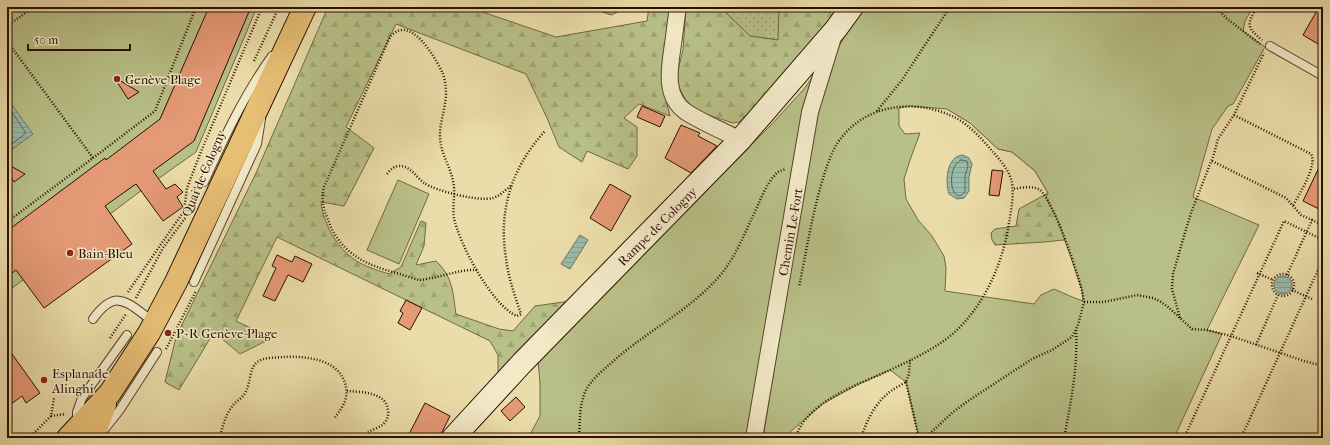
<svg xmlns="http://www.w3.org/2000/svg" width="1330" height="445" font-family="'IM FELL French Canon',serif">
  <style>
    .grass { fill: url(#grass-dots); stroke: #706844 }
    .forest { fill: url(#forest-firs); stroke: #706844 }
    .park { fill: #b8c087; stroke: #706844; fill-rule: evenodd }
    .water { fill: url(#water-rules); stroke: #6c7666 }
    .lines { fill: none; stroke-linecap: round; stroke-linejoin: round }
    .shore { stroke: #606556; stroke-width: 1 }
    .building { fill: #e59a76; stroke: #290f01 }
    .lane-casing { stroke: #5a422b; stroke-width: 10 }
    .street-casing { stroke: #5a422b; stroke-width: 18 }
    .secondary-casing { stroke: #290f01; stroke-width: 24 }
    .primary-casing { stroke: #290f01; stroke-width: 24 }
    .path { stroke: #290f01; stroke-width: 2.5; stroke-dasharray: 1 2; stroke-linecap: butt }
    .lane { stroke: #f2e9c7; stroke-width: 8 }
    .street { stroke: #f2e9c7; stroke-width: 16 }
    .secondary { stroke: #f2e9c7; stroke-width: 22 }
    .primary { stroke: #e6be74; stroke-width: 22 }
    .poi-dot { fill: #8f2418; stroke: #f2e9c7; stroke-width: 1.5 }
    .labels { text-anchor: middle; stroke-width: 3; stroke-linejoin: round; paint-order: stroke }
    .poi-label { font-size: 13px; fill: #290f01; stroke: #f2e9c7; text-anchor: start }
    .street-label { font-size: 13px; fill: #290f01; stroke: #f2e9c7 }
  </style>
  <defs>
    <pattern id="grass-dots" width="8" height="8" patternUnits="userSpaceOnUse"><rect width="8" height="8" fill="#b8c087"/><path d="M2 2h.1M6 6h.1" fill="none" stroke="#9ea473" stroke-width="1.8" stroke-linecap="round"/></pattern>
    <pattern id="forest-firs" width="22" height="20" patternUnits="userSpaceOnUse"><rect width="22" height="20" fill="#b8c087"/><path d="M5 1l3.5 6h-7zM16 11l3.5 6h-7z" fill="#9ea473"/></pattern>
    <pattern id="water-rules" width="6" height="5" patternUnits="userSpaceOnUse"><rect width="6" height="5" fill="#98bbaa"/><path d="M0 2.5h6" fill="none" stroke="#83a090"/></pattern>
  </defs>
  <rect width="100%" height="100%" fill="#ebdda9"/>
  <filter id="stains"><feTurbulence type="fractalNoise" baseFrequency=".005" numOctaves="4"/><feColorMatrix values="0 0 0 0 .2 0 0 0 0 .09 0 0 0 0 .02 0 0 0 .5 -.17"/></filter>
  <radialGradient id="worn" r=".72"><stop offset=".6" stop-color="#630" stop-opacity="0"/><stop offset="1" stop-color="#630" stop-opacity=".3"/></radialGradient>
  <polygon class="grass" points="720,7 779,7 779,40 750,36"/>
  <g class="forest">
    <path d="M328 7H468L556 37 647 21 649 7H671L663 88 670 116 639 104 624 118 637 127V156L628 169 587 151 582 162 559 147 547 118 526 74 396 24 346 127 374 148 344 206 321 202C324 227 339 251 360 263 369 268 380 271 389 274L401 267 421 221 426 223 424 246 416 265 436 261C453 277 453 293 456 314L499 329 513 331 535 306 571 301 498 378V355L490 341 277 237 236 321 272 338 240 354 214 332 179 390 165 382 176 337 256 173Z"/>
    <polygon points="595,7 629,7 611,15 600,11"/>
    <polygon points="686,7 720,7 750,36 778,40 779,7 838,7 821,32 756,106 739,122 733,123 699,112 688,104 678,86 677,78 679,66 683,50"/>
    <polygon points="947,109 1017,115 1074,244 1063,240 1045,242 995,245 992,240 991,233 995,229 1016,226 1019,209 1048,193 1035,171 1012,152 998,149 970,123"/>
  </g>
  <g class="park">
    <polygon points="7,7 257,7 196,152 138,193 7,292"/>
    <path d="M866 7H1253L1245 21 1243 31 1265 47 1233 104 1228 106 1212 129 1193 197 1259 225 1207 330 1222 334 1174 438H919L906 382 890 370 857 385 824 403 790 432 786 438H763L807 167 818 111 837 50 846 34ZM909 106 947 109 970 123 998 149 1012 152 1035 171 1048 193 1046 197 1059 223 1082 290 1083 301C1073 298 1064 293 1054 289L1041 295 1034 304 945 291 946 268 944 256 932 236 918 220 906 199 904 179 910 160 920 133 905 134 899 126V108Z"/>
    <polygon points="818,69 794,165 746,438 528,438 540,416 540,383 538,360 771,125 804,89"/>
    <polygon points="398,180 429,194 399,264 367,250"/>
  </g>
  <g class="water">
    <polygon points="7,98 33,134 7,153"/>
    <path d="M963 155 969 158 972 164 969 177V191L964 198 957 199 949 194C945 182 946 156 963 155Z"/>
    <polygon points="580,235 588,240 570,269 561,264"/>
    <circle cx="1283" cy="285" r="9"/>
  </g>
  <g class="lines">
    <g class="shore">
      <polyline points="7,105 26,133 7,148"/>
      <path d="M961 160 967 161 968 166 965 176V192C951 208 945 167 961 160Z"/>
    </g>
  </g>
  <g class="building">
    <polygon points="209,7 251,7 194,141 153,171 166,189 175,184 183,192 177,197 183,207 163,221 136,184 133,186 105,206 132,244 44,308 16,270 7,277 7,231 105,158 106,160 160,119"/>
    <polygon points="1319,7 1323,7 1323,47 1303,35"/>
    <polygon points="114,77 139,92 128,99"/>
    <polygon points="642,106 665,116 660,127 637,117"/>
    <polygon points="681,125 700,133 698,136 717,146 691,173 665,158"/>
    <polygon points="1323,159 1323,211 1303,201"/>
    <polygon points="7,164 25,174 14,182 7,171"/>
    <polygon points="992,170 1003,171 999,196 989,195"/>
    <polygon points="610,184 631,196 611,231 590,218"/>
    <polygon points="277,255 292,262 295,256 312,264 303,282 288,275 275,301 263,296 276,268 272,266"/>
    <polygon points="406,300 422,308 410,330 398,323 403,313 400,311"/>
    <polygon points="7,347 40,393 26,403 22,396 7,407"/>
    <polygon points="516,397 525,407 510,421 501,411"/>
    <polygon points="425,403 450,416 439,438 407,438"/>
  </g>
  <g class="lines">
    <defs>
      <g id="lane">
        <polyline points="1270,46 1323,76"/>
        <path d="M204 182C224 138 244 95 272 56"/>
        <polyline points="194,282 257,144 261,119"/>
        <path d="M93 319C117 286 128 304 154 322"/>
        <polyline points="77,423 77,412 82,398 127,335"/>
        <polyline points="103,431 119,411 157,352"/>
      </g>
      <g id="street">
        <path d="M678 7C676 19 675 31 673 44 670 66 663 96 686 112 703 123 722 130 740 140"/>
        <polyline points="754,438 810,112 834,34"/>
      </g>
      <polyline id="secondary" points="453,438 522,363 740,140 836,29 852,7"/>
      <g id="primary">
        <polyline points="68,438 110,393 149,333 176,282 305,7"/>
        <polyline points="90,438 96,429 105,405"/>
      </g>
    </defs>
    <use href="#lane" class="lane-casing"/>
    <use href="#street" class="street-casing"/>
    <use href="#secondary" class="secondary-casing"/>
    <use href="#primary" class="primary-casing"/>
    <g class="path">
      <polyline points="1216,7 1226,18 1260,44"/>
      <path d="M1257 7C1247 24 1246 27 1262 40"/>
      <polyline points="7,26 34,7"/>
      <polyline points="7,41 93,158 7,222"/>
      <polyline points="254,61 279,7"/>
      <polyline points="877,111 902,80 950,7"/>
      <path d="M1234 115 1311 154C1318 165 1299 194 1293 206"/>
      <polyline points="93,158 155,111 196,7"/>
      <polyline points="1212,161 1286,198 1301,215 1312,220"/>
      <path d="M387 174C390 170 394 166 399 166 411 166 416 177 424 183 436 191 479 202 493 198 500 196 505 190 511 186"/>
      <polyline points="189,211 195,187"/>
      <path d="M477 270C463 269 447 275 432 278 429 278 424 280 420 280 414 279 406 276 400 274 365 265 339 253 327 217 323 207 321 198 324 187L389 39C408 10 436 58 443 74 445 80 446 86 446 93 446 108 439 123 440 138 441 154 450 166 453 181 456 193 452 206 454 218 459 243 492 306 517 316L521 314C515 296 508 277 506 258 498 210 512 167 545 131"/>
      <polyline points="1257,273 1273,280"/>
      <circle cx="1283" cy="285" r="11"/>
      <polyline points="1287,275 1312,220 1323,225"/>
      <polyline points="1292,290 1312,299"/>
      <polyline points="128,292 184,211 187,188 200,154 262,7"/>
      <polyline points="136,298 163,248 186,217"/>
      <polyline points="1084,302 1104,302 1137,295 1153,298 1161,302 1168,307 1192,329 1207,330 1231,336 1304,361 1323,366"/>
      <polyline points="1180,318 1172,289 1173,274 1184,236 1191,213 1214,154 1218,139 1234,115 1264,53"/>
      <polyline points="110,338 126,314"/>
      <polyline points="1256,345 1278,295"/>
      <polyline points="166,349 196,291"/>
      <polyline points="906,382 919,438"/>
      <path d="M347 391C362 392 387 392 388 411 389 417 386 422 382 425 378 428 372 430 368 432"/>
      <polyline points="51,416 66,414"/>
      <polyline points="29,438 51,416 54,398"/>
      <path d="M220 438C222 427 226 413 234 404 238 400 244 397 246 391 251 382 249 366 259 361 265 357 275 358 283 357 304 356 337 358 345 383 347 389 347 395 345 401 343 407 338 413 334 419"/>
      <path d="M579 438C580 423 579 404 586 390 591 380 602 371 610 364 646 331 692 310 723 272 738 252 747 228 758 205 762 196 767 184 774 176 777 172 781 170 786 169"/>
      <path d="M796 438C804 403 859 384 888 371 911 360 938 348 957 330 986 302 1003 262 1009 223 1011 210 1015 192 1011 179 1008 169 1000 160 993 152 982 139 968 123 952 116 915 99 868 104 842 137 834 146 830 158 826 169 813 208 807 248 799 287"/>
      <path d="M861 438C866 423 873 407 885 396 891 390 899 386 906 382L909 374 910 360"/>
      <path d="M925 438 953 412 968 401 1032 359 1052 350 1072 337 1078 325 1084 302 1083 296C1080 277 1053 200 1040 190 1032 185 1021 188 1013 189"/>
      <path d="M1064 438C1071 402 1078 366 1076 330"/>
      <polyline points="1184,438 1284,221 1323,240"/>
      <polyline points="1241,438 1323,259"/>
    </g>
    <use href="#lane" class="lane"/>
    <use href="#street" class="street"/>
    <use href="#secondary" class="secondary"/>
    <use href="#primary" class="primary"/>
  </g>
  <g class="poi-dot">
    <circle cx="117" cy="79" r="4"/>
    <circle cx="70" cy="253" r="4"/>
    <circle cx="168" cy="333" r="4"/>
    <circle cx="44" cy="380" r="4"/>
  </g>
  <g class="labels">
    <g class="poi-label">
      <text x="125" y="84">Genève Plage</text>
      <text x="78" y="258">Bain-Bleu</text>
      <text x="176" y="338">P+R Genève-Plage</text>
      <text x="52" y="378">Esplanade<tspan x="52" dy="15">Alinghi</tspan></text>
    </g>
    <g class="street-label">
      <text transform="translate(203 173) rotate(-67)" y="5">Quai de Cologny</text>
      <text transform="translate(657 226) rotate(-45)" y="5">Rampe de Cologny</text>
      <text transform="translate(790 232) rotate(-80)" y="5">Chemin Le-Fort</text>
    </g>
  </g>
  <rect width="1330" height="445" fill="none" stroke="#ebdda9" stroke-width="24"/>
  <rect x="8" y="8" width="1314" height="429" fill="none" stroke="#290f01" stroke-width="2"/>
  <rect x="12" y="12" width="1306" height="421" fill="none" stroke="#290f01"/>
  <path d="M28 44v6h102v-6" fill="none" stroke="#290f01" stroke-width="2"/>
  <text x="34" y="44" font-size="12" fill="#290f01" stroke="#f2e9c7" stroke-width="3" paint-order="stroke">50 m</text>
  <rect width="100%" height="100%" filter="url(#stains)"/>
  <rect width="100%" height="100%" fill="url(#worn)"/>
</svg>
